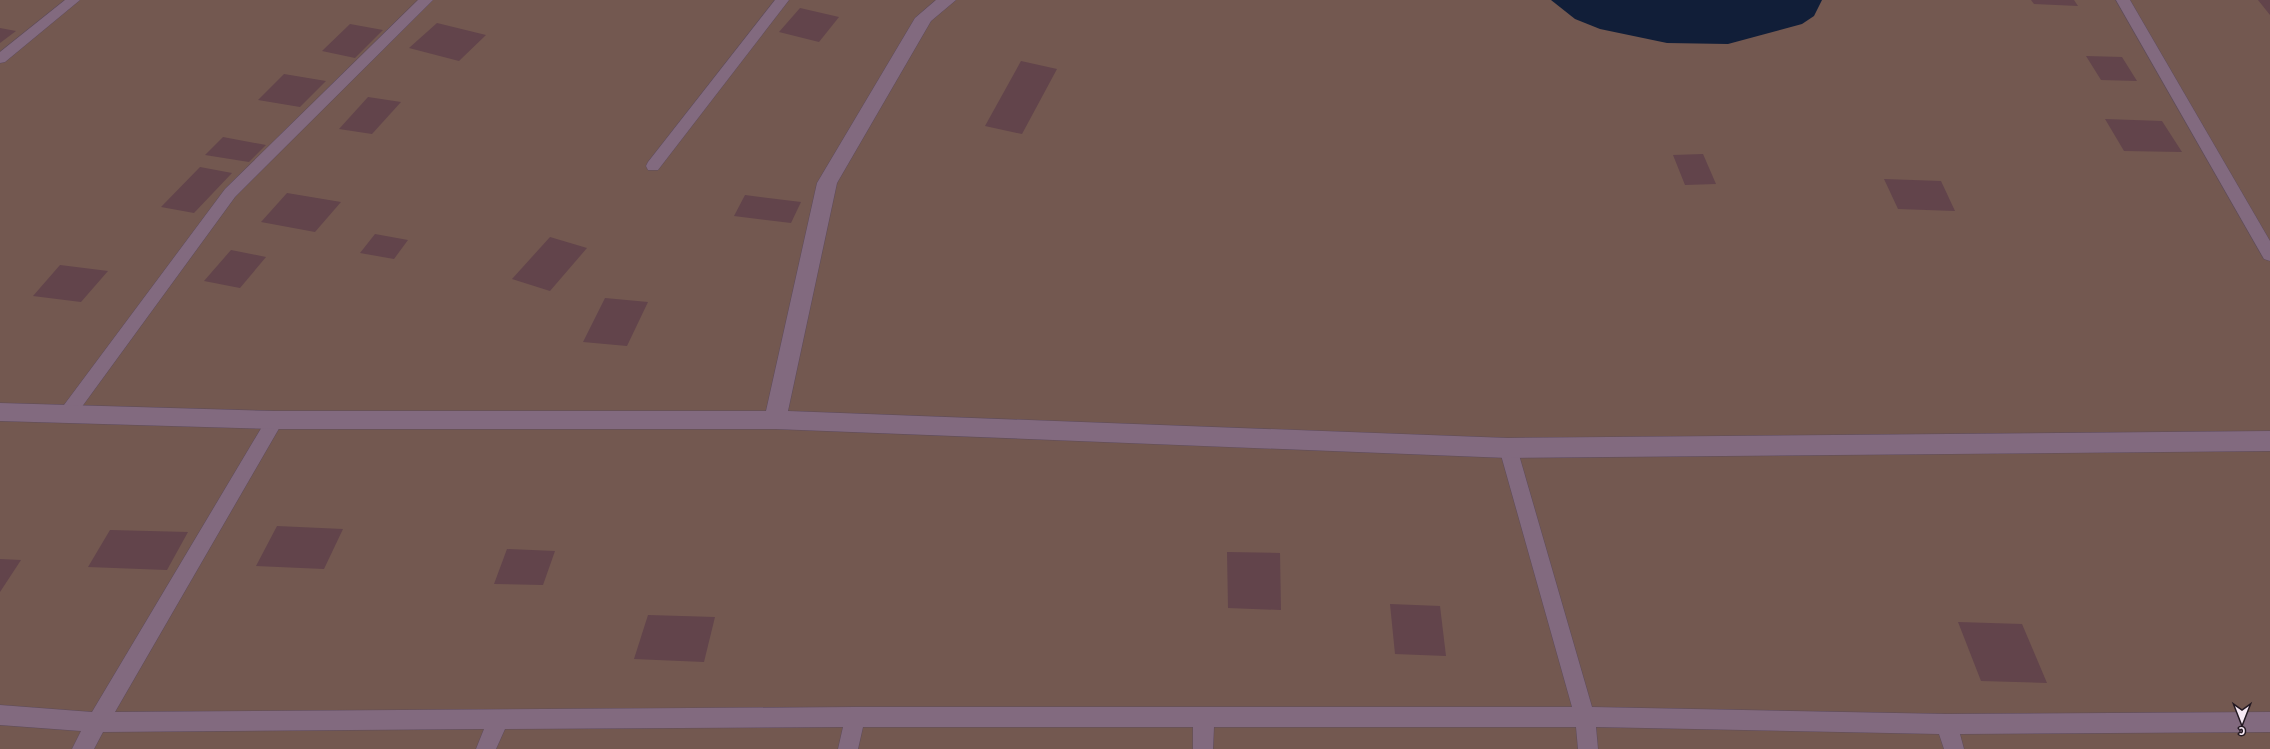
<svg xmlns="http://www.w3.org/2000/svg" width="2270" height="749" font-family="'Source Sans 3',sans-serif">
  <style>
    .green { fill: #735850 }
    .water { fill: #111e38 }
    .building { fill: #62444b }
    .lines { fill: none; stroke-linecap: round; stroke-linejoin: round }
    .lane-casing { stroke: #5e4c5c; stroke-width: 1 }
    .street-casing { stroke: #5e4c5c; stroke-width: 1 }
    .lane { fill: #826a7f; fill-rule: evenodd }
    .street { fill: #826a7f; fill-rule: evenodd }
  </style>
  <rect width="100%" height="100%" fill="#422d40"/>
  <rect class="green" x="0" y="0" width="2270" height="749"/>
  <polygon class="water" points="1551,0 1822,0 1814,16 1802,24 1728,44 1667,43 1600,29 1575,19"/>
  <g class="building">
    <polygon points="2031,0 2074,0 2078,6 2034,4"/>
    <polygon points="2258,0 2270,0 2270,15"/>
    <polygon points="800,8 839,17 819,42 779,32"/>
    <polygon points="437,23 486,35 459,61 409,48"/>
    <polygon points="350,24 383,30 355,58 322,51"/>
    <polygon points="0,28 16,31 0,43"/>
    <polygon points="2086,56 2122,57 2137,81 2101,80"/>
    <polygon points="1021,61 1057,69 1022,134 985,126"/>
    <polygon points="284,74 326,81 300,107 258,100"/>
    <polygon points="368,97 401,102 372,134 339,129"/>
    <polygon points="2105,119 2162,121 2182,152 2124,151"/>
    <polygon points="223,137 266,145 249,162 205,155"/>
    <polygon points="1703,154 1716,184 1685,185 1673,155"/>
    <polygon points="200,167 232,173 194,213 161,207"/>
    <polygon points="1884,179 1941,181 1955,211 1898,209"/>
    <polygon points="287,193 341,202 315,232 261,222"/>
    <polygon points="745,195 801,202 791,223 734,216"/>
    <polygon points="375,234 408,240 394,259 360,253"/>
    <polygon points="550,237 587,248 550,291 512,279"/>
    <polygon points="231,250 266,257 240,288 204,281"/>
    <polygon points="60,265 108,271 81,302 33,296"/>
    <polygon points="605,298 648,302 627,346 583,342"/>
    <polygon points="277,526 343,529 324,569 256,566"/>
    <polygon points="110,530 188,532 167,570 88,567"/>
    <polygon points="507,549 555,551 543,585 494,584"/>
    <polygon points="1227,552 1280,553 1281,610 1228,608"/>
    <polygon points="0,559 21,560 0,592"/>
    <polygon points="1390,604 1440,606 1446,656 1395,654"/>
    <polygon points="648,615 715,617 704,662 634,659"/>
    <polygon points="1958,622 2022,624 2047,683 1981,681"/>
  </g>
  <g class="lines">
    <defs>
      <g id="lane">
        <polygon points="65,0 80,0 5,62 0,63 0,52"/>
        <polygon points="418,0 433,0 235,197 73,419 67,421 61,419 58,414 61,409 225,189"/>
        <polygon points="775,0 789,0 658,170 648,170 646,166 648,162"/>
        <polygon points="2116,0 2130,0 2270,241 2270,261 2264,259"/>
        <polygon points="275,413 281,415 284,420 281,425 115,712 855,707 1572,707 1499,448 1502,443 1508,441 1514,443 1517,448 1592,707 1947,714 2270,712 2270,732 1960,734 1964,749 1944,749 1939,734 1596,727 1598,749 1578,749 1576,727 1214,727 1213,749 1193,749 1193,727 863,727 858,749 838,749 843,727 505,729 496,749 476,749 484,729 103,732 94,749 72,749 81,731 0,725 0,705 92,712 269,415"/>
      </g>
      <polygon id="street" points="936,0 956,0 931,21 837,183 788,411 1508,438 2270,431 2270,451 1508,458 775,429 275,429 0,421 0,403 275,411 766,411 817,183 915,18"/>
    </defs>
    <use href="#lane" class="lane-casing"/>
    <use href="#street" class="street-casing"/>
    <use href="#lane" class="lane"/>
    <use href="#street" class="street"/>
  </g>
  <g transform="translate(2242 721) rotate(180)" stroke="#231922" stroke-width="3" paint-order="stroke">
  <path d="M0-3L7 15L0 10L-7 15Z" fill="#f7e9f5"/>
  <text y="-6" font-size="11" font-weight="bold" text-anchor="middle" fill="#f7e9f5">С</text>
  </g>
</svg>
